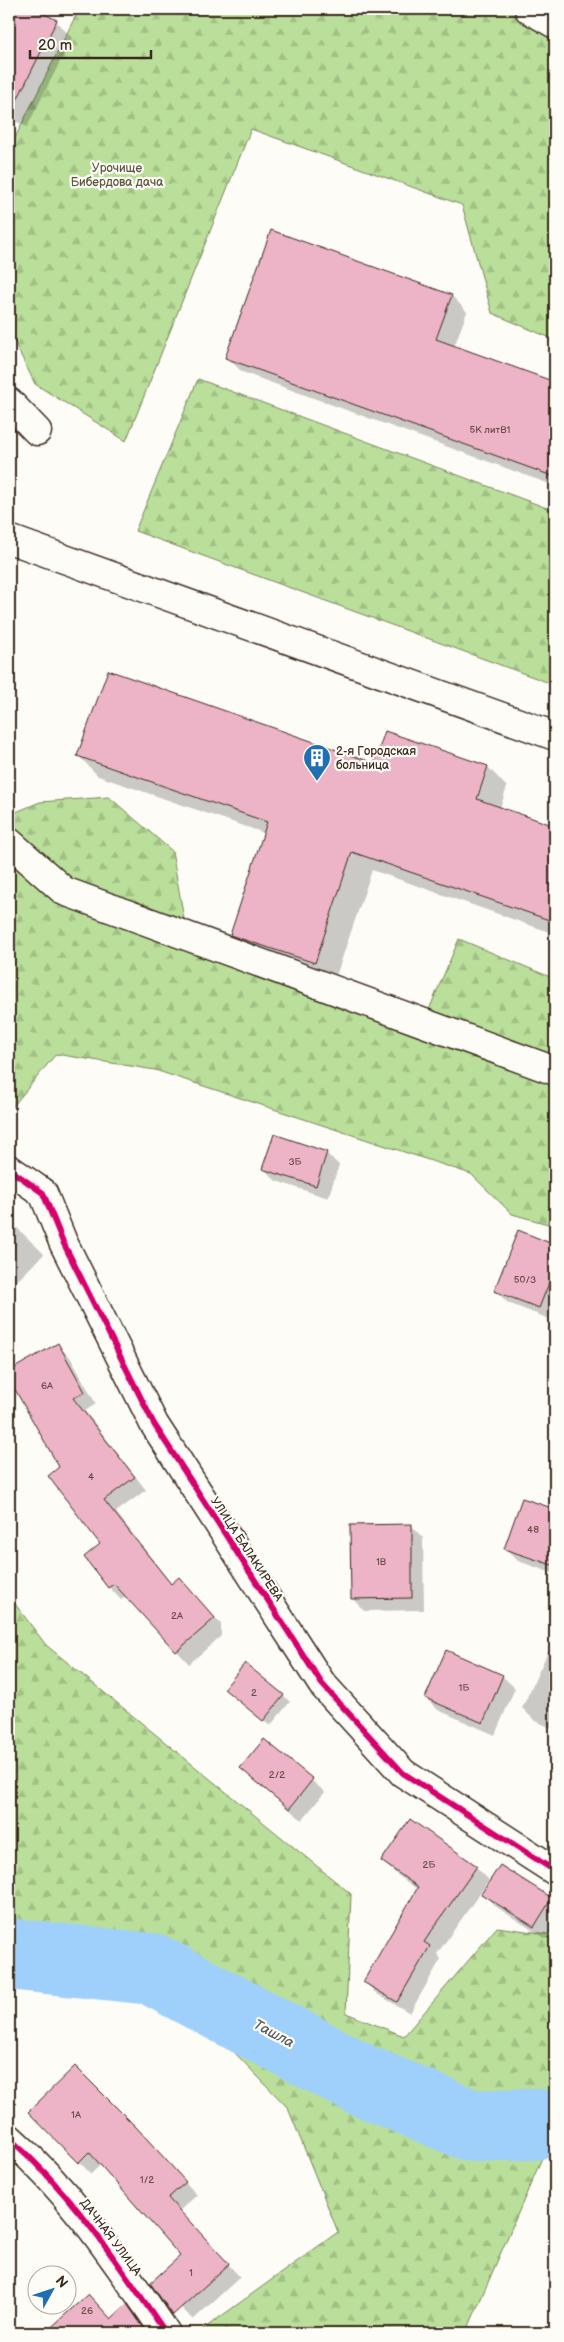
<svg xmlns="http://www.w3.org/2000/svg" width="564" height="2342" font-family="'Balsamiq Sans',sans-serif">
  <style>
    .forest { fill: url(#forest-firs); stroke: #7a845c }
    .shadow { fill: #0003 }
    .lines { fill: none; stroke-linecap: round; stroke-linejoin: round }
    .river { stroke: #9fd0fc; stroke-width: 72 }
    .building { fill: #edb4c7; stroke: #3b2a1e }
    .minor-casing { stroke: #3b2a1e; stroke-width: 31 }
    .minor { stroke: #fdfcf7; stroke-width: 28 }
    .cycleway-casing { stroke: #fdfcf7; stroke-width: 9 }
    .cycleway { stroke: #d6006c; stroke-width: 6 }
    .labels { text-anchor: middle; stroke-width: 4.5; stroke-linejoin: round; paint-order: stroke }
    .number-label { font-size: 10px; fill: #684c48 }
    .park-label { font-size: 12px; fill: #5b573d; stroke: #fdfcf7 }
    .poi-label { font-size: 12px; fill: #3b2a1e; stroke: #fdfcf7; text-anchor: start }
    .street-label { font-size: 12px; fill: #3b2a1e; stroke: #fdfcf7 }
    .water-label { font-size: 14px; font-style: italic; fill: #595c61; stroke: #fdfcf7 }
  </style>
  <defs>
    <pattern id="forest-firs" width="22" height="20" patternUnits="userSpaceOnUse" patternTransform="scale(1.25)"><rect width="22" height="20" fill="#badf9a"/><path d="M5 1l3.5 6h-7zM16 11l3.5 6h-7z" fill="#a1c084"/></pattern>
  </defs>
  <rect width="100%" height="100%" fill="#fdfcf7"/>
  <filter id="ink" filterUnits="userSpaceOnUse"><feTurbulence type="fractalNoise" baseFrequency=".02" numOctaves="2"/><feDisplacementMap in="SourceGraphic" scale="10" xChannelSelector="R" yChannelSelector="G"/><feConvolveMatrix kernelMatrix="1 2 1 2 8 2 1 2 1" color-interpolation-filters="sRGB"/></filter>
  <g filter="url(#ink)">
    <g class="forest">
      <polygon points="79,9 555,9 555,340 492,313 462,205 251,129 126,441 35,384 9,331 9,150"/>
      <polygon points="198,379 555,511 555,685 135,531"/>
      <polygon points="109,797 172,851 189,947 420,1031 459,939 555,979 555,1226 512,1214 471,1174 155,1070 56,1054 9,1111 9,815 40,802"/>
      <polygon points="9,1596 46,1645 351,1894 346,2013 404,2036 497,1927 555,1935 555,2128 466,2333 206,2333 202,2330 338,2232 288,2108 180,1996 9,1940"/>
    </g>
    <g class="shadow">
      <polygon points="9,9 31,9 56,21 72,38 27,127 9,118"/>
      <polygon points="272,232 452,296 467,312 454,347 555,383 555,486 242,372 227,357"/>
      <polygon points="79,756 488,767 507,787 500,808 555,827 555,934 372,870 334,982 250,954 231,934 264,833 98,776"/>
      <polygon points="326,1153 339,1165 328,1198 276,1181 264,1169"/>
      <polygon points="9,1220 44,1254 9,1289"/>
      <polygon points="518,1231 555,1246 555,1311 552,1320 508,1303 495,1290"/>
      <polygon points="57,1345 70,1357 96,1404 85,1411 146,1490 116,1512 172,1585 191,1591 221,1624 221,1636 189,1664 126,1596 121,1600 109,1587 85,1557 102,1545 9,1376 9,1372"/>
      <polygon points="522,1499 555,1511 555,1574 518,1561 506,1549"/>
      <polygon points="411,1525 423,1538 424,1610 364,1611 352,1598"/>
      <polygon points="550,1647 555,1649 555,1730 534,1720 522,1708"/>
      <polygon points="502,1676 515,1688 495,1735 438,1710 426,1698"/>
      <polygon points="225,1689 283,1695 290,1702 270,1726"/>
      <polygon points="265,1741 325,1792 302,1820 254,1780"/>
      <polygon points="411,1821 476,1867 489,1880 437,1954 441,1959 410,2013 377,1994 365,1982 418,1890 395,1873 382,1861"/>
      <polygon points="500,1867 555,1903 555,1925 546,1939 495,1906 483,1894"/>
      <polygon points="30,2112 149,2142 197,2195 179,2211 240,2277 193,2320 158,2283 182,2256 101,2164 91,2174"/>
      <polygon points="88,2296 124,2333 47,2333"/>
    </g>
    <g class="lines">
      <polyline class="river" points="9,1954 152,1969 362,2080 472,2126 534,2124"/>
    </g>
    <g class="building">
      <polygon points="9,9 34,9 57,20 9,116"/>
      <polygon points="271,230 452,295 436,339 555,382 555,477 225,358"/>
      <polygon points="108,670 374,763 385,731 488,766 477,799 555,826 555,922 352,852 315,963 230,935 267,822 77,756"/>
      <polygon points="274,1134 327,1152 316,1186 262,1169"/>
      <polygon points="518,1230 555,1245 555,1268 539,1308 494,1291"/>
      <polygon points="58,1343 85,1392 73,1398 135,1477 104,1500 171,1584 179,1577 215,1618 176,1652 114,1584 108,1588 84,1557 100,1544 48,1476 59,1467 9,1379 9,1371"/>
      <polygon points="522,1498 555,1509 555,1566 504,1549"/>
      <polygon points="412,1524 412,1598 351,1599 350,1525"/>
      <polygon points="446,1650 503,1675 483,1723 425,1698"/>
      <polygon points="245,1663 284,1695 263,1721 224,1689"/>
      <polygon points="264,1739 313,1779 289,1809 240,1768"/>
      <polygon points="410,1819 477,1866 424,1942 430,1946 397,2002 363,1982 418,1887 381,1861"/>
      <polygon points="500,1865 552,1898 534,1927 481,1894"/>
      <polygon points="75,2066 137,2128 186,2182 168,2198 229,2264 173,2315 150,2283 180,2256 89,2152 78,2163 28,2112"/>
      <polygon points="88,2294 111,2319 127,2304 147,2333 45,2333"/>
    </g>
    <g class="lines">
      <defs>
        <g id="minor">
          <polyline points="529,9 555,24"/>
          <polyline points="9,402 37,431"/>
          <polyline points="9,539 555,736"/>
          <polyline points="9,842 64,891 555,1071"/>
          <polyline points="9,1169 43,1193 63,1242 154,1424 322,1684 403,1773 555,1871"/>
          <path d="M9 2138C73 2194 118 2264 166 2333"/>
        </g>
      </defs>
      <use href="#minor" class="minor-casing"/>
      <use href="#minor" class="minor"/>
      <defs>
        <g id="cycleway">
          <polyline points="9,1169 43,1193 63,1242 154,1424 322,1684 403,1773 555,1871"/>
          <path d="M9 2138C73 2194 118 2264 166 2333"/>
        </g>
      </defs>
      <use href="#cycleway" class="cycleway-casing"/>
      <use href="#cycleway" class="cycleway"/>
    </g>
  </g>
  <defs>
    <symbol id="building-pin" viewBox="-11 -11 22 30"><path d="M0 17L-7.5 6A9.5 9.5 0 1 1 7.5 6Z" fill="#1f6fb2" stroke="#fdfcf7"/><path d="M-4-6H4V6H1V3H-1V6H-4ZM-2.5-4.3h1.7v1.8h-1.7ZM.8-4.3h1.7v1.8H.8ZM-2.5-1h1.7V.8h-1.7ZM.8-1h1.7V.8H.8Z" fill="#fff"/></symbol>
  </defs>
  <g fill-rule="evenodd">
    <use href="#building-pin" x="301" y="742" width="32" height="43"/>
  </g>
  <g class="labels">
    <g class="number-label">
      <text x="490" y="433">5К литВ1</text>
      <text x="295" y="1165">3Б</text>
      <text x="525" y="1283">50/3</text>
      <text x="47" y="1389">6А</text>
      <text x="91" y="1480">4</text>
      <text x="533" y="1533">48</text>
      <text x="381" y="1565">1В</text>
      <text x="177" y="1619">2А</text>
      <text x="464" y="1691">1Б</text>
      <text x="254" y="1696">2</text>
      <text x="277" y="1778">2/2</text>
      <text x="429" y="1868">2Б</text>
      <text x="76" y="2118">1А</text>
      <text x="147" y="2183">1/2</text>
      <text x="191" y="2276">1</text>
      <text x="87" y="2314">26</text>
    </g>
    <g class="park-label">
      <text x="117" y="172">Урочище<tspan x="117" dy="14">Бибердова дача</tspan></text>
    </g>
    <g class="poi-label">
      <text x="336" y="755">2-я Городская<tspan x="336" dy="14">больница</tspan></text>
    </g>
    <g class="street-label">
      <text transform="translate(247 1549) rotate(57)" y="4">УЛИЦА БАЛАКИРЕВА</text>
      <text transform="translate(111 2237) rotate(53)" y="4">ДАЧНАЯ УЛИЦА</text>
    </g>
    <g class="water-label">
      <text transform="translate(274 2033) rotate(28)" y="5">Ташла</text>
    </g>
  </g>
  <rect width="564" height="2342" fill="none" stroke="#fdfcf7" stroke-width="30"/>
  <rect x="15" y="15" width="534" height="2312" fill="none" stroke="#3b2a1e" stroke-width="2" filter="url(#ink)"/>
  <g transform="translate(52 2290) rotate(50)"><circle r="24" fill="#fdfcf7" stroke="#afa8a0"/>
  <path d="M0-4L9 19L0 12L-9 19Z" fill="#1f6fb2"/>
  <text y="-8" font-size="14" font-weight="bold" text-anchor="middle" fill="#3b2a1e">N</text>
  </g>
  <path d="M30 50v8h121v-8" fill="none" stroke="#3b2a1e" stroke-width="2.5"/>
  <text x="38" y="50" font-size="15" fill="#3b2a1e" stroke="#fdfcf7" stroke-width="4" paint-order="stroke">20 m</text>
</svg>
